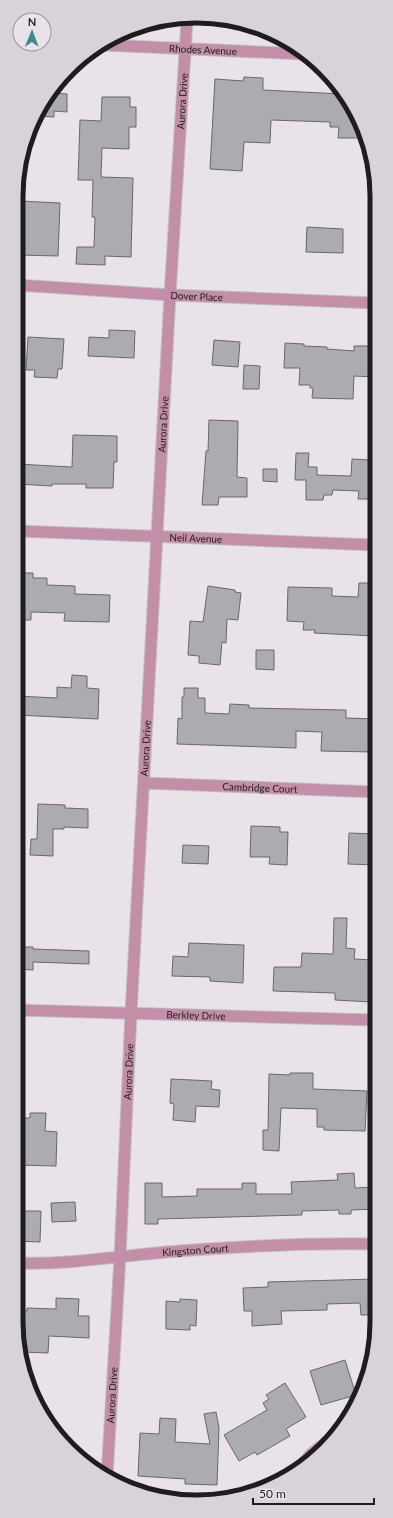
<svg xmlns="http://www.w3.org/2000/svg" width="393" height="1518" font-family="Lato,sans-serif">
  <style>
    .building { fill: #adabb2; stroke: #68676d }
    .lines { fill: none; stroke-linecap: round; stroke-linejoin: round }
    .minor-casing { stroke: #c4bfc4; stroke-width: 13 }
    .tertiary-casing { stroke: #c4bfc4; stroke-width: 13 }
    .minor { stroke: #c38ea8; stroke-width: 11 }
    .tertiary { stroke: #c38ea8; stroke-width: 11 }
    .labels { text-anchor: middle; stroke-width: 3; stroke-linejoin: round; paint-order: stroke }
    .street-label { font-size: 10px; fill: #1e1c1e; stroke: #e9e3e9 }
    .rim { fill: none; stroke: #1e1c1e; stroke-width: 5 }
  </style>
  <rect width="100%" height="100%" fill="#e9e3e9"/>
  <g class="building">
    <polygon points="244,77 263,78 263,90 342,94 358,117 361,125 361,138 338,138 339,127 330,127 330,122 271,120 270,143 244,142 242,171 210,169 215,79 243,81"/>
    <polygon points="55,89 55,93 67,94 67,112 54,111 54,117 37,116 40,106"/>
    <polygon points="102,97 130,97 130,107 136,107 136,127 129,127 129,149 102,148 101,177 133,178 131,257 105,256 105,265 76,264 77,247 94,247 95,217 92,217 93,180 78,180 80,120 101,121"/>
    <polygon points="20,201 60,203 58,256 18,255"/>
    <polygon points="307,227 343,229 343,253 306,252"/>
    <polygon points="109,330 135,331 134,358 88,356 89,337 109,338"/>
    <polygon points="28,337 64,339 62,369 58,369 57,378 34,377 35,370 26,370"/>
    <polygon points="214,340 240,342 238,367 212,365"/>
    <polygon points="285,343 304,344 304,346 327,347 327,349 354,351 354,346 374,346 373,359 375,359 375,377 354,376 353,399 312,398 313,388 310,388 310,385 299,385 300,368 284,368"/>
    <polygon points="244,365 260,366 259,389 243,389"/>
    <polygon points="209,420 238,421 237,477 247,478 247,497 219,497 218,505 202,505 206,451 208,451"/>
    <polygon points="73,435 117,436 117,462 114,462 113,488 86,488 86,484 52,484 52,486 17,484 17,464 72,467"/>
    <polygon points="296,453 309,453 308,467 317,467 317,475 351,476 352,459 370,460 369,476 375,476 375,499 358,499 359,491 333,490 332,495 324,495 323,500 306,500 306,480 295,480"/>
    <polygon points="263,469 277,469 277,482 263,481"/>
    <polygon points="17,573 33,573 33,578 47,578 47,585 75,586 75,594 110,595 109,622 64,621 65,613 31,612 31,620 17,620"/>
    <polygon points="359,583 375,583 375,636 314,633 315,630 303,630 304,622 287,621 288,587 332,588 332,596 358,597"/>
    <polygon points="208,586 235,590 235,592 241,593 238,620 227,619 226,643 222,642 220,665 199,663 199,656 188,655 190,621 203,622"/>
    <polygon points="256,650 274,650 274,670 256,669"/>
    <polygon points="72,675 87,676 87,688 99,689 98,719 17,715 17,696 57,698 57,687 71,688"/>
    <polygon points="184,688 198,688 198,698 205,698 205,713 229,714 230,704 249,705 249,708 346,710 346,718 375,719 375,752 321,751 322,732 296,731 296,748 177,744 178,718 182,719 182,697 184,697"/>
    <polygon points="38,804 65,805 65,808 88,809 88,828 64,827 64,829 53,829 53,856 30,855 31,839 37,839"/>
    <polygon points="251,826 280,827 280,832 288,832 287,865 269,864 270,857 250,857"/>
    <polygon points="349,833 375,834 375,865 348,864"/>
    <polygon points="183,845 209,846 208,864 182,863"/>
    <polygon points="334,918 347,918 346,948 355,949 354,959 373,960 371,1002 335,1000 335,993 273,991 274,967 301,967 302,953 333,954"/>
    <polygon points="189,943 244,945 243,983 210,981 210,977 172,976 173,956 188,957"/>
    <polygon points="17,947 33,947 33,949 89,951 89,964 33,962 33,970 16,969"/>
    <polygon points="290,1073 313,1073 313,1089 367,1091 365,1131 324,1130 324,1127 317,1127 317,1109 281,1108 279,1151 263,1150 263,1130 268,1130 269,1074 290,1075"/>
    <polygon points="171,1079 212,1081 211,1089 220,1090 219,1107 196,1106 195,1122 173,1120 174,1104 170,1103"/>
    <polygon points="30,1113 46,1113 45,1131 57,1132 56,1166 16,1165 19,1118 30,1118"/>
    <polygon points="354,1173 355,1188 375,1187 375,1209 351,1210 351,1214 339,1214 339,1210 302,1211 302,1215 158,1219 158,1224 145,1224 145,1183 162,1183 162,1197 197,1196 197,1189 242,1189 242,1183 256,1183 256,1194 292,1194 291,1182 338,1180 337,1174"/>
    <polygon points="75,1202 76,1221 52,1222 51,1203"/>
    <polygon points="16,1211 41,1211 40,1242 16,1241"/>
    <polygon points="375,1279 375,1315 361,1315 360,1303 327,1304 327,1310 281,1311 282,1324 252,1326 252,1311 244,1311 243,1288 268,1287 268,1282"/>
    <polygon points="56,1298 79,1299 78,1316 89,1316 89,1338 49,1336 48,1353 23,1352 23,1343 20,1343 16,1322 16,1310 27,1311 27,1308 56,1309"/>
    <polygon points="180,1299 197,1300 196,1326 190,1325 190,1330 166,1329 166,1301 180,1302"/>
    <polygon points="345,1360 356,1395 321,1405 310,1371"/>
    <polygon points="285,1383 306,1417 286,1429 290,1436 257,1455 255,1452 239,1461 224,1435 267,1410 263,1403 269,1399 266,1395"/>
    <polygon points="216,1412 219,1428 217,1485 185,1484 185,1479 138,1476 140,1433 159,1434 160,1418 176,1419 175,1442 210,1444 204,1414"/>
  </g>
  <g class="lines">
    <defs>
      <g id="minor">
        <path id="s1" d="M104 45 303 54"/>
        <path id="s2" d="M17 285 170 295 375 303"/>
        <path id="s3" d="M17 531 375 545"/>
        <path id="s4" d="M144 783 375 792"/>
        <path id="s5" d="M16 1263C71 1265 124 1255 179 1251 244 1246 310 1243 375 1244"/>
        <polyline points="301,1467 311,1454 325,1443"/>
        <path id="s6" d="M107 1476 120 1257 131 1013 170 295 187 20"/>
      </g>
      <g id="tertiary">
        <path id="s7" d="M16 1010 375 1020"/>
      </g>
    </defs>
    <use href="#minor" class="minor-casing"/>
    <use href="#tertiary" class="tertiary-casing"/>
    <use href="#minor" class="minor"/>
    <use href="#tertiary" class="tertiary"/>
  </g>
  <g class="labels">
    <g class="street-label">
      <text dy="4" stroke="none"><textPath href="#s1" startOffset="99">Rhodes Avenue</textPath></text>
      <text dy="4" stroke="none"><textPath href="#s6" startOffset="1377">Aurora Drive</textPath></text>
      <text dy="4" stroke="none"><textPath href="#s2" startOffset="180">Dover Place</textPath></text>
      <text dy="4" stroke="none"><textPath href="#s6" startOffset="1053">Aurora Drive</textPath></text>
      <text dy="4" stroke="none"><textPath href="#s3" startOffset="179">Neil Avenue</textPath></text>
      <text dy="4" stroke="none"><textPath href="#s6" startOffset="729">Aurora Drive</textPath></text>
      <text dy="4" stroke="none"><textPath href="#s4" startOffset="116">Cambridge Court</textPath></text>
      <text dy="4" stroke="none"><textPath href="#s7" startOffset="180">Berkley Drive</textPath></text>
      <text dy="4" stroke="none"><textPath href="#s6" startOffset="405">Aurora Drive</textPath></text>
      <text dy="4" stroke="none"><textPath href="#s5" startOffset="180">Kingston Court</textPath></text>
      <text dy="4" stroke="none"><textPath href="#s6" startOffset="81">Aurora Drive</textPath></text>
    </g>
  </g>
  <path d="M0 0H393V1518H0ZM196 23H197A173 173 0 0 1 370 196V1322A173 173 0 0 1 197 1495H196A173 173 0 0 1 23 1322V196A173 173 0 0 1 196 23Z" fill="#d9d3d9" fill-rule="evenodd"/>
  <path class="rim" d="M196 23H197A173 173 0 0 1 370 196V1322A173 173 0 0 1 197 1495H196A173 173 0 0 1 23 1322V196A173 173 0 0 1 196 23Z"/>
  <g transform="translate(32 32) rotate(1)"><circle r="19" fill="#e9e3e9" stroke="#989398"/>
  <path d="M0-3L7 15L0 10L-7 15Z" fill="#40888b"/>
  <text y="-6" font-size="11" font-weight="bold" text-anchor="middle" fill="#1e1c1e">N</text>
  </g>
  <path d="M253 1498v6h121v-6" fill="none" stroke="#1e1c1e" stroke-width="2"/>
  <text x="259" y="1498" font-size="12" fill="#1e1c1e" stroke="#e9e3e9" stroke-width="3" paint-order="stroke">50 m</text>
</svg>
